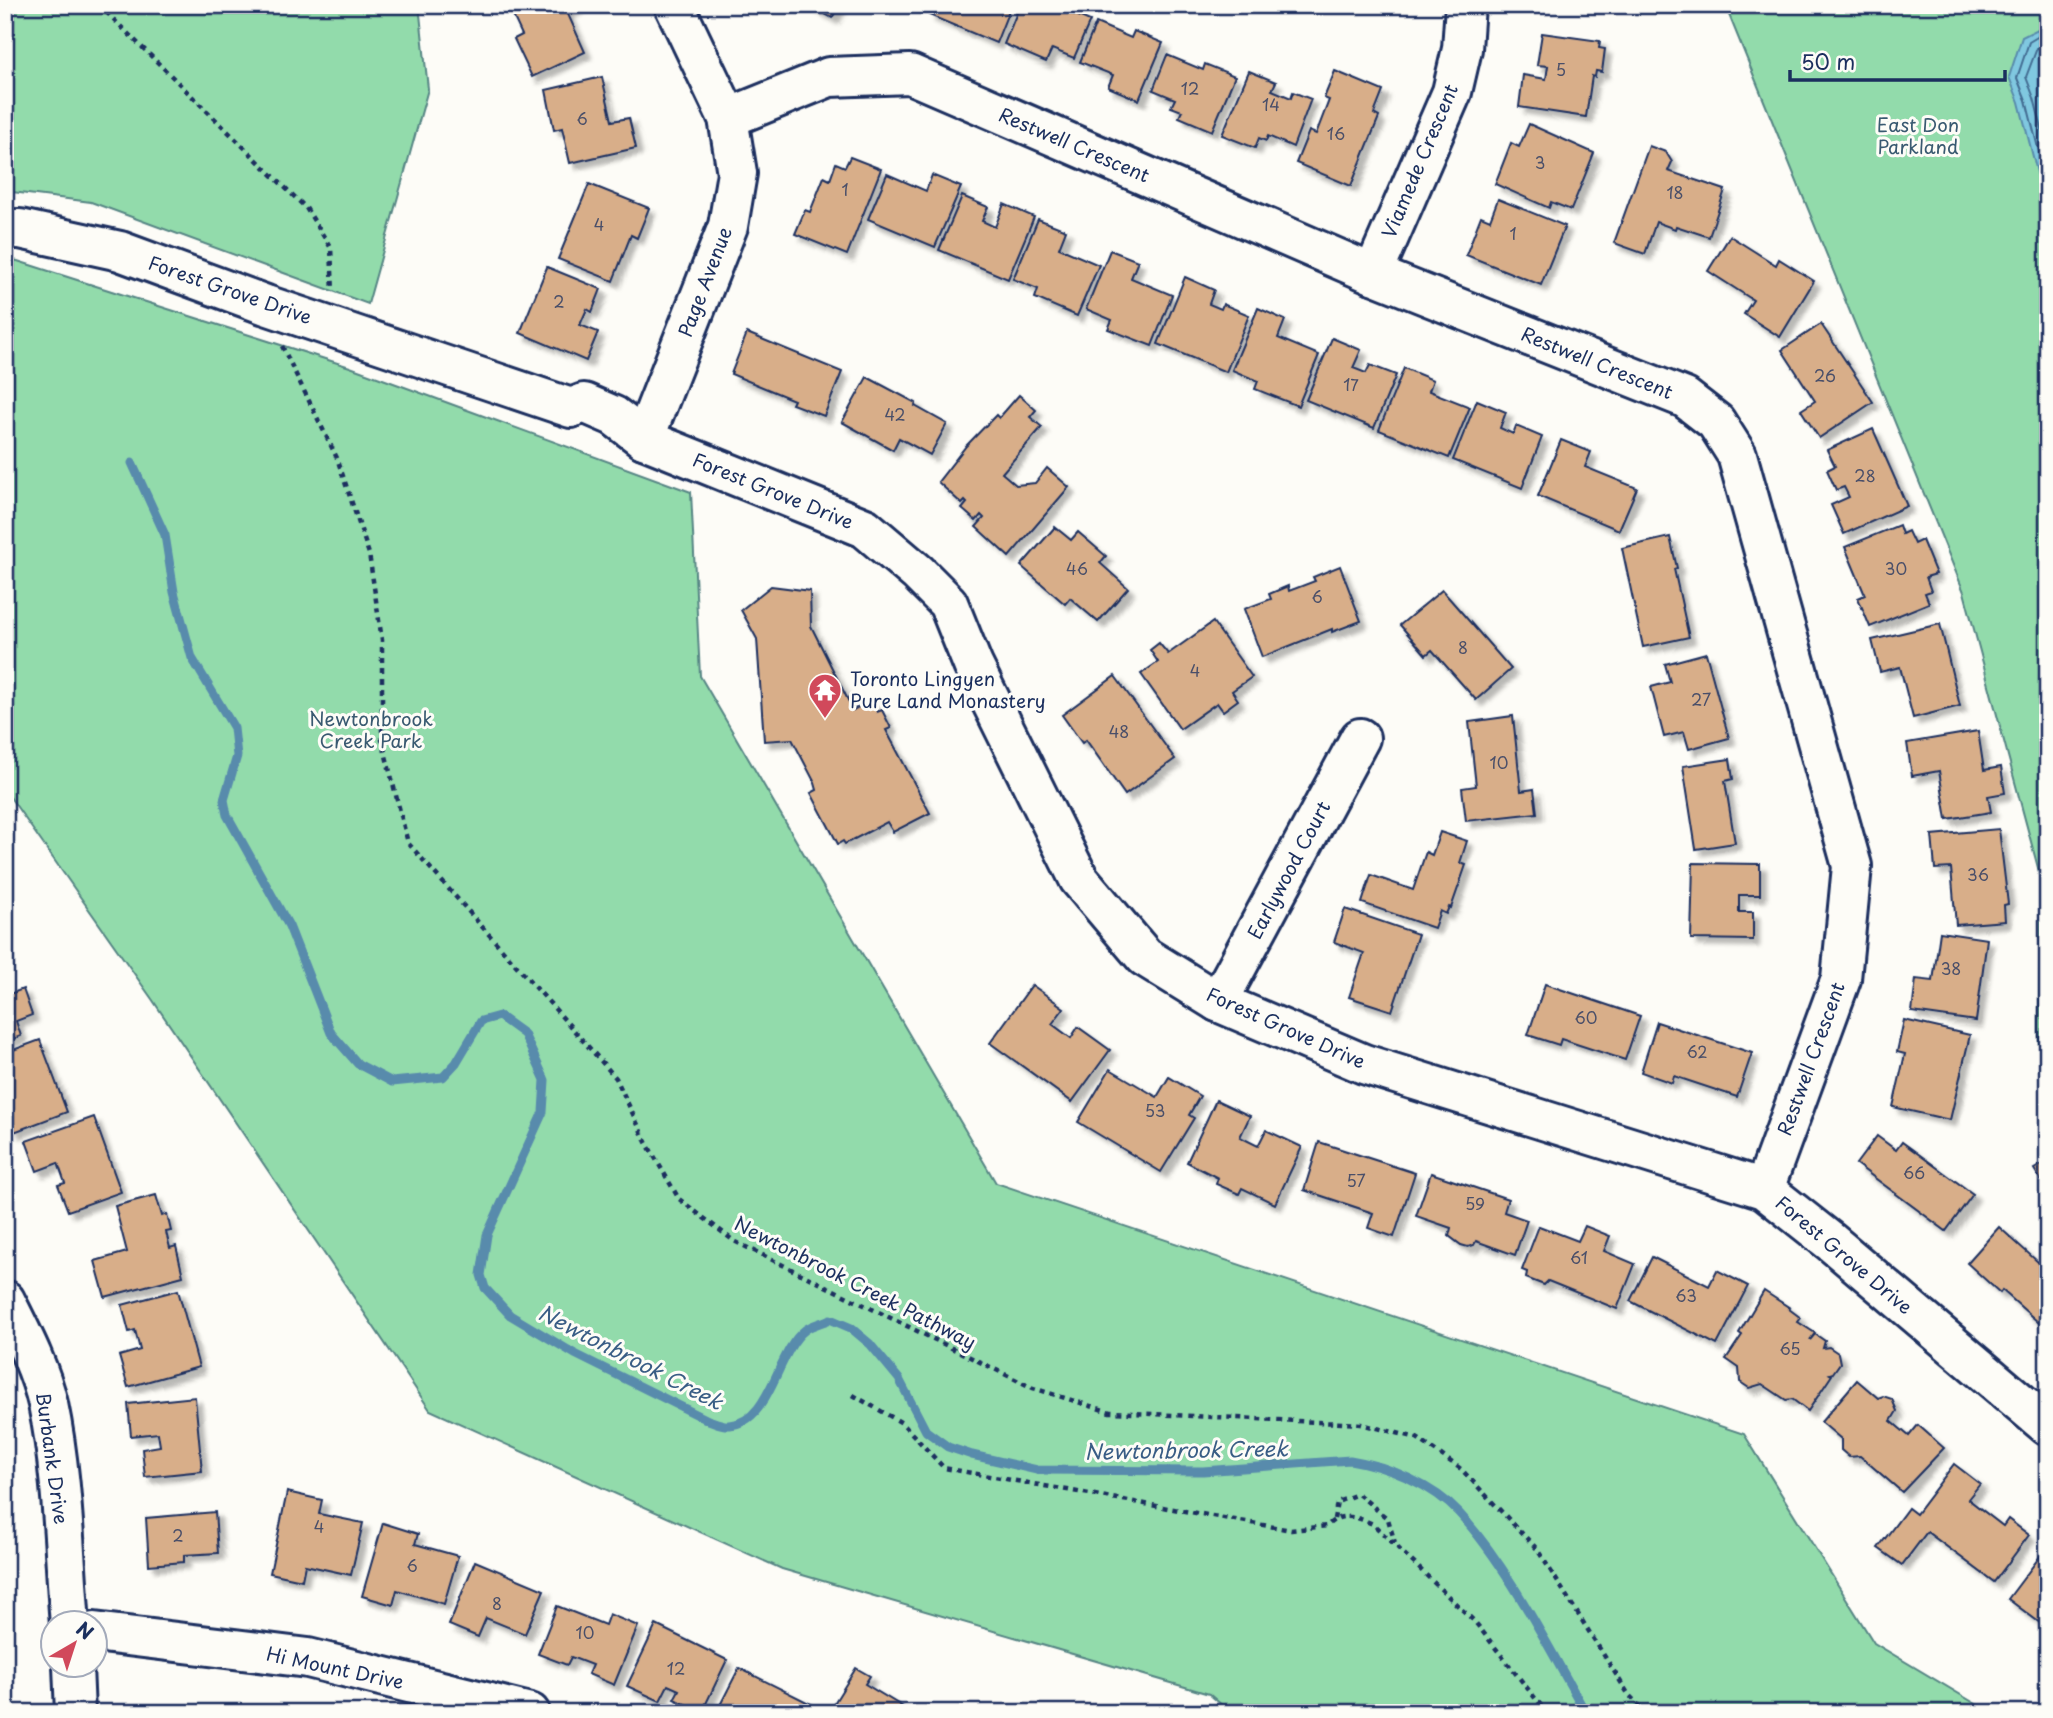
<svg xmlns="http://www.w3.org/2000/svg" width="2053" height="1718" font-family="'Playpen Sans',sans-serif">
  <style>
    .green { fill: #92dbab; stroke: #568584; stroke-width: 2 }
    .water { fill: #80c8e0; stroke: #588bac; stroke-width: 2 }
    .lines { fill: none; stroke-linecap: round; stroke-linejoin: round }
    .shore { stroke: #436c92; stroke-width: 2 }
    .stream { stroke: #588bac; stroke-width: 9 }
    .building { fill: #d8ae89; stroke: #1b2f5e; stroke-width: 2; filter: url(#shadow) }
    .minor-casing { stroke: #1b2f5e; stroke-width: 44 }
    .path { stroke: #1b2f5e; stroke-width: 4.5; stroke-dasharray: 5 5; stroke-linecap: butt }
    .minor { stroke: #fdfcf7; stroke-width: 38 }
    .labels { text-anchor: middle; stroke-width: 6; stroke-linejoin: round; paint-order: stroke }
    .number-label { font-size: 16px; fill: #4a4f69 }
    .park-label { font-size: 19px; fill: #395a71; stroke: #fdfcf7 }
    .street-label { font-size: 19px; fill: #1b2f5e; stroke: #fdfcf7 }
    .poi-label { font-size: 19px; fill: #1b2f5e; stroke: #fdfcf7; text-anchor: start }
    .water-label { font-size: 21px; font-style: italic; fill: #395d85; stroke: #fdfcf7 }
  </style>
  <defs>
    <filter id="shadow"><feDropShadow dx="6" dy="6" stdDeviation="2" flood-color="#0004"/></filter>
  </defs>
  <rect width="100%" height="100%" fill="#fdfcf7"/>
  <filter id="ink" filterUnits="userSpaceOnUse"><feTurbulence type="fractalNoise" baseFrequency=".0143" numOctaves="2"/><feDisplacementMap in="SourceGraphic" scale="14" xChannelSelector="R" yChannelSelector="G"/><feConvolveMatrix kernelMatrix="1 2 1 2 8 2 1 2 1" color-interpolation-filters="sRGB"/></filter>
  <g filter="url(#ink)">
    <g class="green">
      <polygon points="5,5 419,5 428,89 368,304 91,202 12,192 5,193"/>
      <polygon points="1725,5 2048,5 2048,1043 2039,1043 2041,879 1964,592"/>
      <polygon points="5,257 350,367 691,492 700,676 996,1183 1744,1434 1874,1643 1991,1713 1231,1713 1209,1694 782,1569 430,1410 152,999 5,790"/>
    </g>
    <polygon class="water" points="2048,28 2048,215 2019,102 2009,77 2022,37 2038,29"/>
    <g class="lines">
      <g class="shore">
        <polyline points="2048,35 2039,36 2029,42 2017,78 2026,100 2048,188"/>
        <polyline points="2048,44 2037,48 2026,77 2034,98 2048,152"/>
      </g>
      <g class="stream">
        <polyline points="2043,5 2048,15"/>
        <path d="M132 463 165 535 174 592 192 658 234 728 237 756 224 800 227 815 289 926 331 1033 358 1064 392 1082 443 1077 456 1063 481 1021 499 1016 524 1034 545 1080 543 1112 487 1235 481 1275 485 1288 510 1315 575 1354 708 1420C715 1422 722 1426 729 1425 771 1423 776 1352 805 1330 811 1325 822 1323 830 1319L851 1328 870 1344 899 1379 926 1431 948 1447 972 1455 1037 1470 1203 1471 1350 1460C1388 1466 1433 1485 1459 1513 1509 1567 1549 1649 1586 1713"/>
      </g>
    </g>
    <g class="building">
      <polygon points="508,5 580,5 567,12 585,52 532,77 514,39 522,35"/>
      <polygon points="809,5 840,5 832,18"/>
      <polygon points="933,5 1003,5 1002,7 1009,10 996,43 929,15"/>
      <polygon points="1020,5 1053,5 1090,21 1074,58 1052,49 1046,62 1004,44"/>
      <polygon points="1096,23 1131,38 1134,31 1163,43 1139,100 1108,87 1113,75 1080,62"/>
      <polygon points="1542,33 1600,41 1599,48 1605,49 1602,72 1596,71 1595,77 1592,76 1586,117 1519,107 1523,75 1546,79 1548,66 1537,65"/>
      <polygon points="1167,55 1203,70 1205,64 1235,76 1212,131 1179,117 1182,111 1171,107 1175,99 1153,90"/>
      <polygon points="1249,71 1276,82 1272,90 1291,98 1293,92 1311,99 1293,147 1268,136 1266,141 1259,138 1255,148 1222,135"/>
      <polygon points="1335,71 1383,91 1374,114 1379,117 1351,186 1296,163 1309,131 1316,134 1329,100 1324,98"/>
      <polygon points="602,77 612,121 629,118 636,148 570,163 562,128 554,130 546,90"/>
      <polygon points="1529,124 1594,153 1571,210 1551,202 1549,208 1495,184 1511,143 1519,147"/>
      <polygon points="1649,146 1666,152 1672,162 1668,171 1725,190 1709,237 1676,226 1675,229 1656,222 1645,254 1614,243"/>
      <polygon points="850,157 881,169 847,255 795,234 805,210 810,212 824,177 830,180 836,163 845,167"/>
      <polygon points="887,174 926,191 932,175 961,187 935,247 868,219"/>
      <polygon points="589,184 649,208 637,238 631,235 613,281 558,259"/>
      <polygon points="962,196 988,207 982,221 995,227 1004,204 1034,217 1008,279 939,250"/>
      <polygon points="1498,199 1565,226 1541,285 1466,255 1481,216 1490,220"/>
      <polygon points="1038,219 1066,230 1059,248 1099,265 1077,316 1035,298 1038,289 1013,279"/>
      <polygon points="1730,236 1776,265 1779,259 1814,281 1780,337 1744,314 1753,300 1708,271"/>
      <polygon points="1110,250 1138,261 1131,278 1172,295 1152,346 1108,329 1112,320 1086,309"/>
      <polygon points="547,267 601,289 592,312 587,309 580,325 598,332 586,361 520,333"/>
      <polygon points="1185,277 1214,290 1209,304 1221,309 1223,304 1249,315 1226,372 1158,344"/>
      <polygon points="1258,308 1285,320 1278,338 1319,355 1298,406 1255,389 1258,381 1232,370"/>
      <polygon points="1821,324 1873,402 1819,438 1801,410 1815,401 1782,350"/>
      <polygon points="747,333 842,372 824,416 792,404 794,400 731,374"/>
      <polygon points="1332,338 1361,350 1353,368 1366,373 1370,365 1396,375 1374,428 1306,400"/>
      <polygon points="1404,368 1433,380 1429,391 1470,407 1449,458 1379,430"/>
      <polygon points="867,377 916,403 915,406 947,424 930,455 899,438 893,450 842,422"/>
      <polygon points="1019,395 1036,410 1030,417 1042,427 1002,473 1016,485 1035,483 1047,468 1069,487 1009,557 976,527 984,518 981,515 976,521 962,509 967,503 965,501 962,504 938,482 966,446 996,415 999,418"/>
      <polygon points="1477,400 1506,412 1500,428 1513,434 1516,426 1542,437 1522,488 1453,460"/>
      <polygon points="1873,429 1907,506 1844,534 1831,505 1849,497 1844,487 1836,490 1827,470 1835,466 1827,450"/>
      <polygon points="1561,440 1591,452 1585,467 1637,488 1619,530 1538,496"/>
      <polygon points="1899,525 1902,534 1908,531 1914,544 1922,540 1936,574 1926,577 1931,591 1925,593 1929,603 1870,627 1858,598 1865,595 1845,547"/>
      <polygon points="1055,527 1071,540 1078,532 1106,556 1100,563 1128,588 1098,622 1070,598 1065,604 1021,566"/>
      <polygon points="1670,537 1677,568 1674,569 1689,637 1643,647 1622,548"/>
      <polygon points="1340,566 1361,621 1332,632 1332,629 1262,657 1244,609 1271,599 1269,594 1288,586 1289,591 1315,581 1313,577"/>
      <polygon points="771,586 810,591 811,626 853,710 871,700 877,712 882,710 891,728 886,730 930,813 893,832 887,822 845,844 843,841 838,844 811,793 817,790 815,783 792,739 764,741 757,639 741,610"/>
      <polygon points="1442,590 1511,669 1476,700 1432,650 1426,655 1400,625"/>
      <polygon points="1213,622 1252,677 1232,691 1238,700 1223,711 1217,703 1180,729 1141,674 1158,662 1150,650 1159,643 1168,654"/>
      <polygon points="1940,624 1960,706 1913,718 1900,667 1880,672 1872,640"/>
      <polygon points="1706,653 1729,738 1689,749 1684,732 1664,737 1651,687 1670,682 1665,664"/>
      <polygon points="1115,676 1175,759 1125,795 1086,740 1082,743 1062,715"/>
      <polygon points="1513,716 1521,791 1534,789 1537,813 1466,821 1462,788 1476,786 1469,722"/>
      <polygon points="1978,731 1984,770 2001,767 2005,793 1988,796 1991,812 1947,819 1939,771 1912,776 1907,743"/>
      <polygon points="1730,759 1733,779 1725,781 1735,843 1696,849 1683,766"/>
      <polygon points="1999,829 2008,904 2004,905 2005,921 1956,925 1951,868 1935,869 1932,835"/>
      <polygon points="1440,832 1467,841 1460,863 1466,865 1451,908 1449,907 1446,914 1440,911 1434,928 1362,903 1371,875 1413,890 1426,852 1432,855"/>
      <polygon points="1693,863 1760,864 1760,895 1739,895 1739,912 1753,912 1753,940 1691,939"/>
      <polygon points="1345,909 1418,934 1392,1011 1349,997 1364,953 1334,942"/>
      <polygon points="1940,932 1987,939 1976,1021 1912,1012 1916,979 1933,981"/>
      <polygon points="1545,984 1640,1016 1625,1060 1561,1039 1559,1045 1528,1035"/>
      <polygon points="1032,985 1064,1008 1052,1024 1071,1038 1078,1027 1110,1050 1072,1102 990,1043"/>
      <polygon points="23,989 32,1015 16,1021 21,1036 5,1042 5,991 7,995"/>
      <polygon points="1904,1020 1970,1035 1950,1120 1893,1107 1905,1054 1897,1052"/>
      <polygon points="1657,1022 1752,1053 1737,1097 1674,1076 1672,1083 1641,1072"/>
      <polygon points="40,1040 67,1112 14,1132 5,1110 5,1053"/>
      <polygon points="1110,1069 1157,1097 1169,1077 1200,1096 1189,1115 1194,1118 1161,1172 1078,1122"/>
      <polygon points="1216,1100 1250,1116 1240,1137 1258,1146 1266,1130 1302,1147 1275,1204 1242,1188 1239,1194 1216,1184 1218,1178 1187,1162"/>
      <polygon points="94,1117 121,1192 68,1211 58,1185 65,1183 58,1163 37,1171 26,1141"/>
      <polygon points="1877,1136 1896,1150 1902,1142 1973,1194 1946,1231 1856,1164"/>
      <polygon points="1319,1142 1415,1173 1394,1237 1368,1228 1373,1213 1304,1190"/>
      <polygon points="2048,1161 2048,1192 2034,1169"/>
      <polygon points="1431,1173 1508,1199 1504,1212 1527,1220 1515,1255 1476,1241 1474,1245 1468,1247 1461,1245 1449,1236 1451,1228 1416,1216"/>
      <polygon points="156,1195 162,1216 167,1214 171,1231 166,1232 170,1248 176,1246 183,1276 105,1297 95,1261 127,1252 115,1206"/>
      <polygon points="1539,1226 1578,1241 1585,1226 1610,1236 1604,1251 1635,1264 1617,1309 1548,1281 1544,1285 1526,1278 1527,1272 1522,1270"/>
      <polygon points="1999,1227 2048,1271 2048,1331 2002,1290 2000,1293 1967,1263"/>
      <polygon points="1652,1257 1709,1286 1717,1270 1748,1286 1717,1345 1630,1301"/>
      <polygon points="178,1290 199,1367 128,1387 119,1356 140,1350 135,1330 129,1332 122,1305"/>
      <polygon points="1764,1291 1790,1308 1789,1309 1801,1318 1798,1322 1815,1333 1810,1340 1815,1334 1825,1341 1823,1348 1829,1347 1838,1353 1840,1363 1833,1373 1830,1374 1832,1375 1808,1411 1792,1399 1786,1400 1762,1384 1749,1388 1740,1382 1739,1368 1726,1359 1742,1335 1739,1333"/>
      <polygon points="1857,1380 1878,1398 1883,1396 1892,1399 1897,1411 1891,1421 1909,1436 1918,1425 1944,1448 1902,1492 1860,1456 1849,1457 1841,1450 1841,1439 1821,1422"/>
      <polygon points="195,1397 202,1471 145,1477 142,1449 160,1446 158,1433 131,1436 128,1404"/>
      <polygon points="1954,1464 1980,1484 1968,1499 2003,1526 2008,1519 2029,1535 1994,1582 1927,1532 1902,1565 1878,1548 1908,1508 1916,1514"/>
      <polygon points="287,1492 322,1500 319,1514 363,1523 351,1575 305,1565 302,1580 270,1573"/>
      <polygon points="215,1512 218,1553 184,1555 184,1562 149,1565 146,1518"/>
      <polygon points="383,1523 418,1534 415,1544 458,1556 444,1604 397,1590 393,1605 362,1596"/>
      <polygon points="2047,1547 2048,1548 2048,1629 2008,1599"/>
      <polygon points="475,1561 544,1590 525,1634 486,1618 478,1637 449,1625"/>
      <polygon points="557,1606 605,1625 609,1614 638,1626 614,1685 588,1674 592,1665 571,1657 567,1665 538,1654"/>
      <polygon points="656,1625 727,1660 702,1712 674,1699 679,1690 668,1685 660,1701 627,1686"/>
      <polygon points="739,1668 813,1705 809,1713 716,1713"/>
      <polygon points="856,1668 870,1676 865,1684 913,1713 828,1713"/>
    </g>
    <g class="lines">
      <defs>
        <g id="minor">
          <polyline points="728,118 829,77 910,74 1373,274 1685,398 1716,422 1737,455 1852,866 1841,979 1764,1189"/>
          <polyline points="5,229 20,229 120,251 266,305 571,408 584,403 614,416 644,439 865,528 918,573 948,603 973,665 1079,879 1145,957 1218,1002 1364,1064 1764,1189 1831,1242 2048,1426"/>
          <polyline points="1373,274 1452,92 1462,49 1465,5"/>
          <polyline points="644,439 728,226 737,173 728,118 674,5"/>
          <polyline points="1218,1002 1360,738"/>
          <path d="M5 1300C22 1334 40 1368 48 1404 63 1475 64 1552 70 1624"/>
          <polyline points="94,1632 308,1658 530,1713"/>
          <polyline points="73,1666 75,1713"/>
        </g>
      </defs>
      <use href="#minor" class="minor-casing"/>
      <g class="path">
        <polyline points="99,5 306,208 331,248 333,292"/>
        <polyline points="282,346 337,458 369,554 382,640 382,740 408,843 616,1078 646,1142 679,1199 734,1241 1033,1388 1110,1412 1361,1424 1417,1438 1461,1469 1537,1549 1629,1695 1646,1713"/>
        <path d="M853 1395 902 1423 944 1468 1291 1530 1327 1526C1341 1511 1357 1517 1373 1524L1475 1622 1547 1713"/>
        <polyline points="1334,1519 1337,1502 1358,1494 1388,1519 1395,1543"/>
      </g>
      <use href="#minor" class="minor"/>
    </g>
  </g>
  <defs>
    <symbol id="temple-pin" viewBox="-11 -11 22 30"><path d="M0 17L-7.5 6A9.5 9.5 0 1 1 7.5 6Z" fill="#d1495b" stroke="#fdfcf7"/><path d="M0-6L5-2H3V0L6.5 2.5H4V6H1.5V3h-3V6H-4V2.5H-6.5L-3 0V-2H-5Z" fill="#fff"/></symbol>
  </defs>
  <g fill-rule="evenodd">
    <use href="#temple-pin" x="806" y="671" width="38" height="52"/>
  </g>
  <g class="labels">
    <g class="number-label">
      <text x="1561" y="76">5</text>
      <text x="1190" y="95">12</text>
      <text x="1271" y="111">14</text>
      <text x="582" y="125">6</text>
      <text x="1336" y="140">16</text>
      <text x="1540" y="169">3</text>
      <text x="845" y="196">1</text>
      <text x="1675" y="199">18</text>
      <text x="599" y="231">4</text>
      <text x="1513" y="240">1</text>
      <text x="559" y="308">2</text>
      <text x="1825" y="382">26</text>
      <text x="1351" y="391">17</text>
      <text x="895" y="421">42</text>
      <text x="1865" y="482">28</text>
      <text x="1077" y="575">46</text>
      <text x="1896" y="575">30</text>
      <text x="1317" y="603">6</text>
      <text x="1463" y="654">8</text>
      <text x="1195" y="677">4</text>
      <text x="1701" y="706">27</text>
      <text x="1119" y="738">48</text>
      <text x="1499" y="769">10</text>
      <text x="1978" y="881">36</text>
      <text x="1951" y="975">38</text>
      <text x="1586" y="1024">60</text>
      <text x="1697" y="1058">62</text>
      <text x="1155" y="1117">53</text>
      <text x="1914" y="1179">66</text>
      <text x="1356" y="1187">57</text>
      <text x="1475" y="1210">59</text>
      <text x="1579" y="1264">61</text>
      <text x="1686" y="1302">63</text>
      <text x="1790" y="1355">65</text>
      <text x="319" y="1533">4</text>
      <text x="178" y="1542">2</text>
      <text x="412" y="1572">6</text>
      <text x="497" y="1610">8</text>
      <text x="585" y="1639">10</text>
      <text x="676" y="1675">12</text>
    </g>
    <g class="park-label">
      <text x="1918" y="132">East Don<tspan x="1918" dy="22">Parkland</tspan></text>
      <text x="371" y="726">Newtonbrook<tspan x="371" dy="22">Creek Park</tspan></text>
    </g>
    <g class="street-label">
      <text transform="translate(1074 145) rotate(23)" y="7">Restwell Crescent</text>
      <text transform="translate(1420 161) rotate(-67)" y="7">Viamede Crescent</text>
      <text transform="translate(705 282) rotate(-69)" y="7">Page Avenue</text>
      <text transform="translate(230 290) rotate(19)" y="7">Forest Grove Drive</text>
      <text transform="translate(1597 363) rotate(22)" y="7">Restwell Crescent</text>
      <text transform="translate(773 491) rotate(22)" y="7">Forest Grove Drive</text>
      <text transform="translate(1289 870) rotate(-62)" y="7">Earlywood Court</text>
      <text transform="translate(1286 1028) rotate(24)" y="7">Forest Grove Drive</text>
      <text transform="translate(1811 1059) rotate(-70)" y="7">Restwell Crescent</text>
      <text transform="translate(1844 1255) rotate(40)" y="7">Forest Grove Drive</text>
      <text transform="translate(855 1283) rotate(27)" y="7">Newtonbrook Creek Pathway</text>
      <text transform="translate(52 1458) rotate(82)" y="7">Burbank Drive</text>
      <text transform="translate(335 1668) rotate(12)" y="7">Hi Mount Drive</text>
    </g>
    <g class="poi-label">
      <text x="850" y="686">Toronto Lingyen<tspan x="850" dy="22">Pure Land Monastery</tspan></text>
    </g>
    <g class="water-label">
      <text transform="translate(630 1358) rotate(27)" y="7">Newtonbrook Creek</text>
      <text transform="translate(1186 1451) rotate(-1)" y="7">Newtonbrook Creek</text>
    </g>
  </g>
  <rect width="2053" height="1718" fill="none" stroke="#fdfcf7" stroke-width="28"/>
  <rect x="14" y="14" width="2025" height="1690" fill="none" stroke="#1b2f5e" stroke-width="2.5" filter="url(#ink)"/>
  <g transform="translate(74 1644) rotate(39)"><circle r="33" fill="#fdfcf7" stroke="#a3aaba" stroke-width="2"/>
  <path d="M0-5L12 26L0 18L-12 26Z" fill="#d1495b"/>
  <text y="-10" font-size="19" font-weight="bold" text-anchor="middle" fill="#1b2f5e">N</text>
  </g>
  <path d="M1790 70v10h215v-10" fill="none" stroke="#1b2f5e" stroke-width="3.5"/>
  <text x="1801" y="70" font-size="21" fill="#1b2f5e" stroke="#fdfcf7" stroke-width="5" paint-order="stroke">50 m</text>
</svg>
